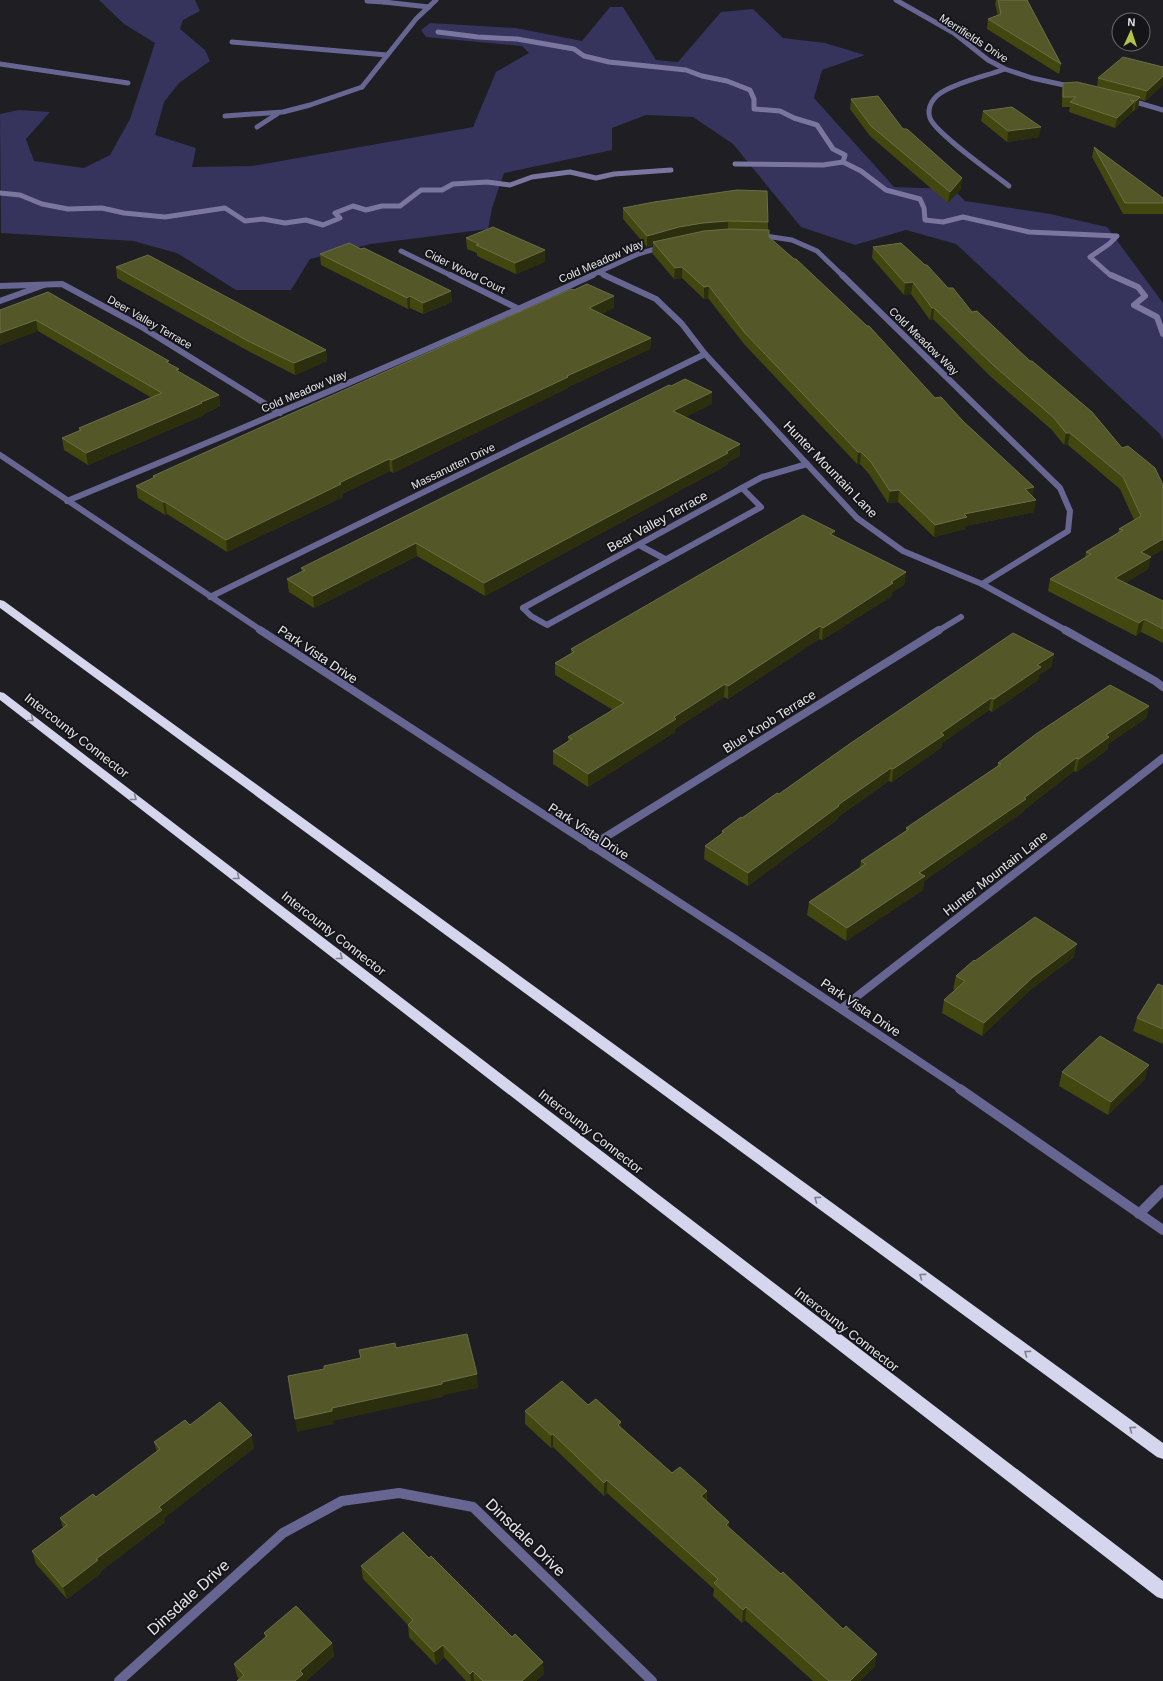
<svg xmlns="http://www.w3.org/2000/svg" width="1163" height="1681" font-family="Arial,sans-serif">
  <style>
    .green { fill: #36335d }
    .lines { fill: none; stroke-linecap: round; stroke-linejoin: round }
    .stream-far1 { stroke: #7a76a0; stroke-width: 5 }
    .stream { stroke: #7a76a0; stroke-width: 6 }
    .service-far2 { stroke: #676592; stroke-width: 5 }
    .service-far1 { stroke: #676592; stroke-width: 6 }
    .service { stroke: #676592; stroke-width: 10 }
    .minor-far3 { stroke: #676592; stroke-width: 5 }
    .minor-far2 { stroke: #676592; stroke-width: 6 }
    .minor-far1 { stroke: #676592; stroke-width: 8 }
    .minor { stroke: #676592; stroke-width: 10 }
    .tertiary-far2 { stroke: #676592; stroke-width: 6 }
    .tertiary-far1 { stroke: #676592; stroke-width: 8 }
    .tertiary { stroke: #676592; stroke-width: 10 }
    .motorway { fill: #d5d6ed; fill-rule: evenodd }
    .wall { fill: #424710 }
    .shaded-wall { fill: #2c2f0e }
    .building { fill: #545828; stroke: #6b6f46 }
    .oneway { stroke: #7f7f8e }
    .labels { text-anchor: middle; stroke-width: 4; stroke-linejoin: round; paint-order: stroke }
    .far-street-label { font-size: 11px; fill: #e7e7ea; stroke: #151519 }
    .street-label { font-size: 13px; fill: #e7e7ea; stroke: #151519 }
    .near-street-label { font-size: 16px; fill: #e7e7ea; stroke: #151519 }
  </style>
  <rect width="100%" height="100%" fill="#1e1e23"/>
  <polygon class="green" points="99,0 195,0 200,11 183,20 180,29 205,50 210,61 179,83 164,102 155,135 196,148 192,167 252,166 473,127 496,72 529,53 522,46 426,37 421,30 430,23 516,28 582,41 610,7 623,7 656,60 678,62 721,12 753,9 783,38 825,43 865,55 822,70 814,98 894,187 953,189 965,201 1050,214 1107,227 1163,303 1163,440 1160,434 956,244 906,230 855,245 801,227 733,144 693,117 646,115 612,128 612,150 504,173 492,208 488,229 371,244 310,259 291,290 236,290 177,253 133,241 1,233 0,114 19,110 50,112 26,139 34,161 84,168 110,155 130,119 155,43 124,24"/>
  <g class="lines">
    <g class="stream-far1">
      <polyline points="438,32 478,37 517,39 574,49 584,56 609,62 686,70 702,76 727,81 750,90 754,99 754,109 780,111 794,118 817,125 833,149 845,155 843,162"/>
      <polyline points="735,164 823,165 843,162 861,171 886,190 920,199 924,208 925,220 943,222 963,217 1029,232 1117,236 1109,244 1090,257 1109,274 1113,276"/>
      <polyline points="0,193 20,195 42,204 68,209 102,208 124,213 165,217 225,208 245,221 263,219 285,223 306,220 323,225 340,218 335,213 353,206 366,210 382,206 400,206 421,190 442,190 453,184 487,182 510,185 532,177 570,172 596,178 614,174 671,170"/>
    </g>
    <polyline class="stream" points="1111,275 1138,287 1145,296 1134,305 1157,317 1163,334"/>
    <g class="service-far2">
      <polyline points="385,0 384,2 429,7"/>
      <polyline points="367,1 384,2"/>
      <polyline points="232,42 387,55"/>
      <polyline points="0,64 128,83"/>
      <polyline points="225,116 283,112 310,105 362,87"/>
      <polyline points="257,127 277,114"/>
    </g>
    <g class="service-far1">
      <polyline points="0,301 44,285"/>
      <polyline points="639,545 665,559"/>
      <polyline points="523,608 531,616 547,625 761,507 742,488"/>
    </g>
    <polyline class="service" points="1139,1214 1163,1190"/>
    <g class="minor-far3">
      <polyline points="896,0 954,33 988,60 1005,69 1032,78 1073,87"/>
      <path d="M1005 69C986 76 962 81 944 91 934 96 926 107 930 118 935 133 994 174 1009 186"/>
      <polyline points="362,87 416,19 436,0"/>
      <polyline points="1129,100 1163,110"/>
      <polyline points="758,235 792,240 817,251 843,276"/>
      <polyline points="401,251 452,276"/>
      <polyline points="598,272 607,276"/>
      <polyline points="590,276 638,254 662,247"/>
    </g>
    <g class="minor-far2">
      <polyline points="450,275 519,309"/>
      <polyline points="604,275 656,299 682,324 705,354 857,518 903,551 982,584 1067,631"/>
      <polyline points="842,275 1060,488 1070,511 1068,531 982,584"/>
      <polyline points="0,286 62,284 140,326 280,413"/>
      <path d="M67 501C243 428 419 355 593 275"/>
      <polyline points="210,597 705,354"/>
      <polyline points="523,608 762,477 807,464"/>
      <polyline points="938,631 961,617"/>
    </g>
    <g class="minor-far1">
      <polyline points="1065,630 1155,681 1163,687"/>
      <polyline points="591,846 939,630"/>
      <polyline points="842,1008 1163,758"/>
    </g>
    <polyline class="minor" points="119,1681 283,1533 342,1501 399,1493 473,1507 652,1681"/>
    <polyline class="tertiary-far2" points="0,455 262,631"/>
    <polyline class="tertiary-far1" points="260,630 734,938 962,1090"/>
    <polyline class="tertiary" points="960,1089 1163,1230"/>
    <g class="motorway">
      <polygon points="0,600 4,601 1163,1443 1163,1459 1157,1457 0,608"/>
      <polygon points="0,692 4,693 1163,1581 1163,1599 1157,1597 0,700"/>
    </g>
  </g>
  <g class="wall">
    <polygon points="996,0 1027,0 1061,64 1059,74 987,29 988,19 998,16 995,4"/>
    <polygon points="1163,67 1163,85 1145,101 1139,99 1138,107 1134,111 1133,111 1132,112 1115,128 1069,112 1070,107 1062,107 1062,93 1063,83 1097,87 1098,78"/>
    <polygon points="851,99 903,129 961,189 948,203 870,136 850,109"/>
    <polygon points="983,111 1039,137 1007,142 981,121"/>
    <polygon points="1094,147 1163,198 1163,214 1123,214 1092,157"/>
    <polygon points="623,208 768,222 768,230 769,237 935,398 1033,496 1034,512 965,526 965,529 934,537 898,502 888,503 869,474 860,464 857,464 744,344 708,298 704,299 682,278 674,279 652,253 653,245 647,247 623,219"/>
    <polygon points="466,238 545,250 545,262 516,274 477,256 477,253 467,249"/>
    <polygon points="873,247 948,288 972,312 1030,361 1122,448 1128,446 1150,557 1148,569 1125,583 1163,602 1163,643 1141,632 1136,636 1048,591 1050,579 1085,558 1086,552 1118,533 1119,529 1134,520 1120,489 1068,445 1064,445 1052,430 990,376 933,319 930,320 911,294 904,295 872,258"/>
    <polygon points="320,254 452,302 423,314 410,308 408,309 321,265"/>
    <polygon points="116,267 326,350 327,361 295,375 250,352 117,278"/>
    <polygon points="48,292 169,364 179,372 219,395 220,406 204,414 204,415 88,465 64,450 62,438 79,431 79,428 152,398 38,331 0,345 0,310"/>
    <polygon points="614,308 601,314 651,338 650,349 568,387 568,388 393,473 390,471 342,494 343,497 227,552 167,514 165,515 138,498 136,486 153,478 153,476"/>
    <polygon points="712,404 685,417 740,444 740,456 728,462 727,465 485,596 417,556 314,608 289,592 287,579 302,572 301,568"/>
    <polygon points="835,537 906,572 904,585 892,592 892,596 822,640 819,639 728,699 724,697 675,729 675,732 588,787 553,764 553,751 568,741 568,737 613,710 555,675 555,663 571,653 571,649"/>
    <polygon points="1054,654 1051,667 1039,675 1038,680 992,712 989,710 942,743 942,747 892,782 889,781 838,817 838,819 748,886 704,859 705,846 722,834 722,831 779,794"/>
    <polygon points="1149,706 1146,718 1108,744 1107,750 1076,772 1074,771 1024,810 1023,812 924,881 923,890 846,941 807,915 809,902 860,867 861,861 906,831 906,828 997,767 998,763"/>
    <polygon points="1074,957 1030,990 982,1036 942,1013 944,1000 955,990 953,989 956,976 975,961"/>
    <polygon points="1163,986 1163,1044 1133,1031 1137,1018"/>
    <polygon points="1062,1072 1145,1079 1108,1115 1059,1086"/>
    <polygon points="588,1405 621,1422 621,1428 672,1473 707,1491 707,1501 729,1522 729,1528 875,1666 860,1681 813,1681 745,1620 742,1623 713,1596 714,1589 607,1493 604,1496 553,1447 551,1448 525,1424 525,1411"/>
    <polygon points="190,1425 254,1448 164,1518 165,1522 101,1571 101,1573 67,1599 36,1564 32,1551 63,1528 60,1518 96,1497 157,1452 154,1442"/>
    <polygon points="361,1566 544,1674 536,1681 466,1681 444,1657 436,1665 409,1637 408,1625 363,1579"/>
    <polygon points="264,1633 332,1643 334,1656 306,1681 237,1681 239,1679 237,1676 234,1664 265,1637"/>
  </g>
  <g class="shaded-wall">
    <polygon points="1163,76 1163,85 1145,101 1147,91"/>
    <polygon points="1140,97 1138,107 1134,111 1136,101"/>
    <polygon points="1134,102 1132,112 1115,128 1117,118"/>
    <polygon points="1041,127 1039,137 1007,142 1008,131"/>
    <polygon points="962,178 961,189 948,203 950,192"/>
    <polygon points="728,221 728,232 653,242 653,245 647,247 647,236 679,227 703,223"/>
    <polygon points="545,250 545,262 516,274 515,263"/>
    <polygon points="682,267 682,278 674,279 675,268"/>
    <polygon points="913,282 911,294 904,295 905,283"/>
    <polygon points="709,286 708,298 704,299 704,287"/>
    <polygon points="451,291 452,302 423,314 423,303"/>
    <polygon points="410,296 410,308 408,309 407,298"/>
    <polygon points="614,296 614,308 589,319 589,308"/>
    <polygon points="932,308 934,308 933,319 930,320"/>
    <polygon points="36,320 38,331 0,345 0,333"/>
    <polygon points="651,338 650,349 568,387 568,388 393,473 392,460 567,376"/>
    <polygon points="326,350 327,361 295,375 294,363"/>
    <polygon points="712,392 712,404 673,423 673,411"/>
    <polygon points="219,395 220,406 204,414 204,415 88,465 86,453"/>
    <polygon points="1066,433 1070,433 1068,445 1064,445"/>
    <polygon points="740,444 740,456 728,462 727,465 485,596 484,583"/>
    <polygon points="858,452 861,452 860,464 857,464"/>
    <polygon points="389,459 390,471 342,494 343,497 227,552 226,540 339,483"/>
    <polygon points="1034,487 1032,499 1025,489"/>
    <polygon points="899,490 898,502 888,503 890,491"/>
    <polygon points="1036,500 1034,512 965,526 965,529 934,537 935,525 964,514"/>
    <polygon points="163,502 165,502 167,514 165,515"/>
    <polygon points="835,531 834,544 830,534"/>
    <polygon points="1163,539 1163,550 1150,557 1148,569 1112,591 1115,578 1141,552"/>
    <polygon points="416,543 417,556 314,608 313,596"/>
    <polygon points="906,572 904,585 892,592 892,596 822,640 823,628 891,582"/>
    <polygon points="1144,619 1141,632 1136,636 1139,623"/>
    <polygon points="820,626 819,639 728,699 728,686"/>
    <polygon points="1054,654 1051,667 1039,675 1038,680 992,712 994,699 1037,665"/>
    <polygon points="725,684 724,697 675,729 675,732 588,787 588,774 674,717"/>
    <polygon points="991,698 989,710 942,743 942,747 892,782 893,769 941,733"/>
    <polygon points="1149,706 1146,718 1108,744 1107,750 1076,772 1079,759 1106,735"/>
    <polygon points="1076,758 1074,771 1024,810 1023,812 924,881 923,890 846,941 847,928 919,873 1024,798"/>
    <polygon points="891,768 889,781 838,817 838,819 748,886 748,873 838,805"/>
    <polygon points="1077,944 1074,957 1030,990 982,1036 984,1023 1033,977"/>
    <polygon points="1149,1065 1145,1079 1108,1115 1111,1102"/>
    <polygon points="477,1374 478,1388 443,1395 443,1397 333,1421 334,1424 297,1432 295,1419 332,1408 442,1382"/>
    <polygon points="621,1422 621,1435 618,1425"/>
    <polygon points="553,1434 553,1447 551,1448 551,1435"/>
    <polygon points="252,1435 254,1448 164,1518 165,1522 101,1571 101,1573 67,1599 63,1587 159,1507"/>
    <polygon points="607,1480 607,1493 604,1496 604,1483"/>
    <polygon points="707,1491 706,1504 701,1496"/>
    <polygon points="729,1522 728,1535 726,1525"/>
    <polygon points="746,1607 745,1620 742,1623 743,1610"/>
    <polygon points="332,1643 334,1656 306,1681 295,1681 300,1671"/>
    <polygon points="443,1645 444,1657 436,1665 434,1652"/>
    <polygon points="877,1654 875,1666 860,1681 850,1681"/>
    <polygon points="543,1662 544,1674 536,1681 522,1681"/>
    <polygon points="473,1671 474,1681 471,1681 470,1674"/>
  </g>
  <g class="building">
    <polygon points="998,0 1027,0 1061,64 988,19 1001,14"/>
    <polygon points="1123,57 1163,67 1163,76 1147,91 1098,78"/>
    <polygon points="1077,82 1140,97 1136,101 1130,100 1134,102 1117,118 1070,102 1076,97 1063,97 1063,83"/>
    <polygon points="878,96 903,129 907,129 962,178 950,192 871,126 851,99"/>
    <polygon points="1012,107 1041,127 1008,131 983,111"/>
    <polygon points="1094,147 1163,198 1163,203 1125,203"/>
    <polygon points="737,190 767,191 768,222 728,221 703,223 679,227 647,236 623,208 654,202"/>
    <polygon points="493,227 545,250 515,263 476,245 479,244 466,238"/>
    <polygon points="729,229 769,230 769,237 794,259 796,259 867,326 869,326 935,398 941,397 963,421 1034,487 1025,489 1036,500 964,514 967,517 935,525 899,490 890,491 871,462 861,452 858,452 745,333 709,286 704,287 682,267 675,268 653,242 704,231"/>
    <polygon points="349,243 361,249 364,248 451,291 423,303 410,296 407,298 320,254"/>
    <polygon points="901,243 925,265 927,265 948,288 953,288 972,312 977,311 1030,361 1032,361 1092,412 1122,448 1128,446 1155,468 1163,485 1163,539 1141,552 1151,557 1115,578 1163,601 1163,629 1144,619 1139,623 1050,579 1091,554 1086,552 1123,530 1119,529 1141,516 1123,477 1070,433 1066,433 1054,418 992,364 934,308 932,308 913,282 905,283 873,247"/>
    <polygon points="148,255 326,350 294,363 248,341 116,267"/>
    <polygon points="587,284 614,296 589,308 651,338 567,376 568,377 392,460 389,459 339,483 341,484 226,540 165,502 163,502 136,486 155,477 153,476 268,424 571,289 574,290"/>
    <polygon points="48,292 169,361 166,362 179,369 176,370 219,395 201,402 202,403 86,453 62,438 81,430 79,428 162,393 36,320 0,333 0,310"/>
    <polygon points="685,379 712,392 673,411 740,444 726,452 728,453 484,583 416,543 313,596 287,579 305,570 301,568 669,385 671,386"/>
    <polygon points="803,515 835,531 830,534 906,572 891,582 893,583 836,620 823,628 820,626 728,686 725,684 674,717 676,719 588,774 553,751 572,739 568,737 624,703 555,663 574,652 571,649"/>
    <polygon points="1013,633 1054,654 1037,665 1041,667 994,699 991,698 941,733 944,735 893,769 891,768 838,805 839,806 748,873 705,846 724,832 722,831 741,817 742,818 777,793 779,794 848,745"/>
    <polygon points="1110,685 1149,706 1106,735 1109,737 1079,759 1076,758 1024,798 1026,799 919,873 925,876 847,928 809,902 866,864 861,861 909,829 906,828 1001,764 998,763 1036,734"/>
    <polygon points="1035,917 1077,944 1033,977 984,1023 944,1000 965,981 956,976 974,960 975,961"/>
    <polygon points="1158,984 1163,986 1163,1029 1137,1018"/>
    <polygon points="1100,1036 1149,1065 1111,1102 1062,1072"/>
    <polygon points="467,1334 477,1374 442,1382 442,1384 332,1408 332,1411 295,1419 288,1376 324,1369 324,1366 361,1358 359,1350 395,1343 396,1348"/>
    <polygon points="562,1381 588,1405 596,1399 621,1422 618,1425 672,1473 680,1467 707,1491 701,1496 729,1522 726,1525 781,1574 783,1572 843,1629 846,1626 877,1654 850,1681 829,1681 746,1607 743,1610 714,1583 718,1579 607,1480 604,1483 553,1434 551,1435 525,1411"/>
    <polygon points="220,1402 252,1435 159,1507 162,1510 96,1559 98,1560 63,1587 32,1551 67,1525 60,1518 93,1494 96,1497 160,1449 154,1442 185,1420 190,1425"/>
    <polygon points="403,1532 429,1558 431,1556 512,1637 515,1634 543,1662 522,1681 483,1681 473,1671 470,1674 443,1645 434,1652 408,1625 413,1620 361,1566"/>
    <polygon points="296,1606 332,1643 300,1671 303,1674 295,1681 237,1681 244,1675 234,1664 267,1636 264,1633"/>
  </g>
  <defs><path id="oneway-chevron" d="M-2-3.5L2.5 0L-2 3.5" fill="none" stroke-width="1.6" stroke-linecap="round" stroke-linejoin="round"/></defs>
  <g class="oneway">
    <use href="#oneway-chevron" transform="translate(31 719) rotate(38)"/>
    <use href="#oneway-chevron" transform="translate(134 798) rotate(38)"/>
    <use href="#oneway-chevron" transform="translate(237 877) rotate(38)"/>
    <use href="#oneway-chevron" transform="translate(340 957) rotate(38)"/>
    <use href="#oneway-chevron" transform="translate(817 1199) rotate(-144)"/>
    <use href="#oneway-chevron" transform="translate(922 1276) rotate(-144)"/>
    <use href="#oneway-chevron" transform="translate(1027 1353) rotate(-144)"/>
    <use href="#oneway-chevron" transform="translate(1132 1429) rotate(-144)"/>
  </g>
  <g class="labels">
    <g class="far-street-label">
      <text transform="translate(974 38) rotate(33)" y="4">Merrifields Drive</text>
      <text transform="translate(601 261) rotate(-24)" y="4">Cold Meadow Way</text>
      <text transform="translate(465 271) rotate(26)" y="4">Cider Wood Court</text>
      <text transform="translate(150 322) rotate(30)" y="4">Deer Valley Terrace</text>
      <text transform="translate(924 341) rotate(44)" y="4">Cold Meadow Way</text>
      <text transform="translate(304 391) rotate(-23)" y="4">Cold Meadow Way</text>
      <text transform="translate(453 466) rotate(-26)" y="4">Massanutten Drive</text>
    </g>
    <g class="street-label">
      <text transform="translate(831 469) rotate(46)" y="5">Hunter Mountain Lane</text>
      <text transform="translate(657 521) rotate(-29)" y="5">Bear Valley Terrace</text>
      <text transform="translate(318 654) rotate(34)" y="5">Park Vista Drive</text>
      <text transform="translate(769 721) rotate(-32)" y="5">Blue Knob Terrace</text>
      <text transform="translate(77 735) rotate(38)" y="5">Intercounty Connector</text>
      <text transform="translate(589 831) rotate(33)" y="5">Park Vista Drive</text>
      <text transform="translate(995 873) rotate(-38)" y="5">Hunter Mountain Lane</text>
      <text transform="translate(334 933) rotate(38)" y="5">Intercounty Connector</text>
      <text transform="translate(861 1007) rotate(34)" y="5">Park Vista Drive</text>
      <text transform="translate(591 1131) rotate(38)" y="5">Intercounty Connector</text>
      <text transform="translate(847 1329) rotate(38)" y="5">Intercounty Connector</text>
    </g>
    <g class="near-street-label">
      <text transform="translate(526 1537) rotate(44)" y="6">Dinsdale Drive</text>
      <text transform="translate(188 1597) rotate(-42)" y="6">Dinsdale Drive</text>
    </g>
  </g>
  <g transform="translate(1131 32) rotate(3)"><circle r="19" fill="#151519" stroke="#69696d"/>
  <path d="M0-3L7 15L0 10L-7 15Z" fill="#b5c249"/>
  <text y="-6" font-size="11" font-weight="bold" text-anchor="middle" fill="#e7e7ea">N</text>
  </g>
</svg>
